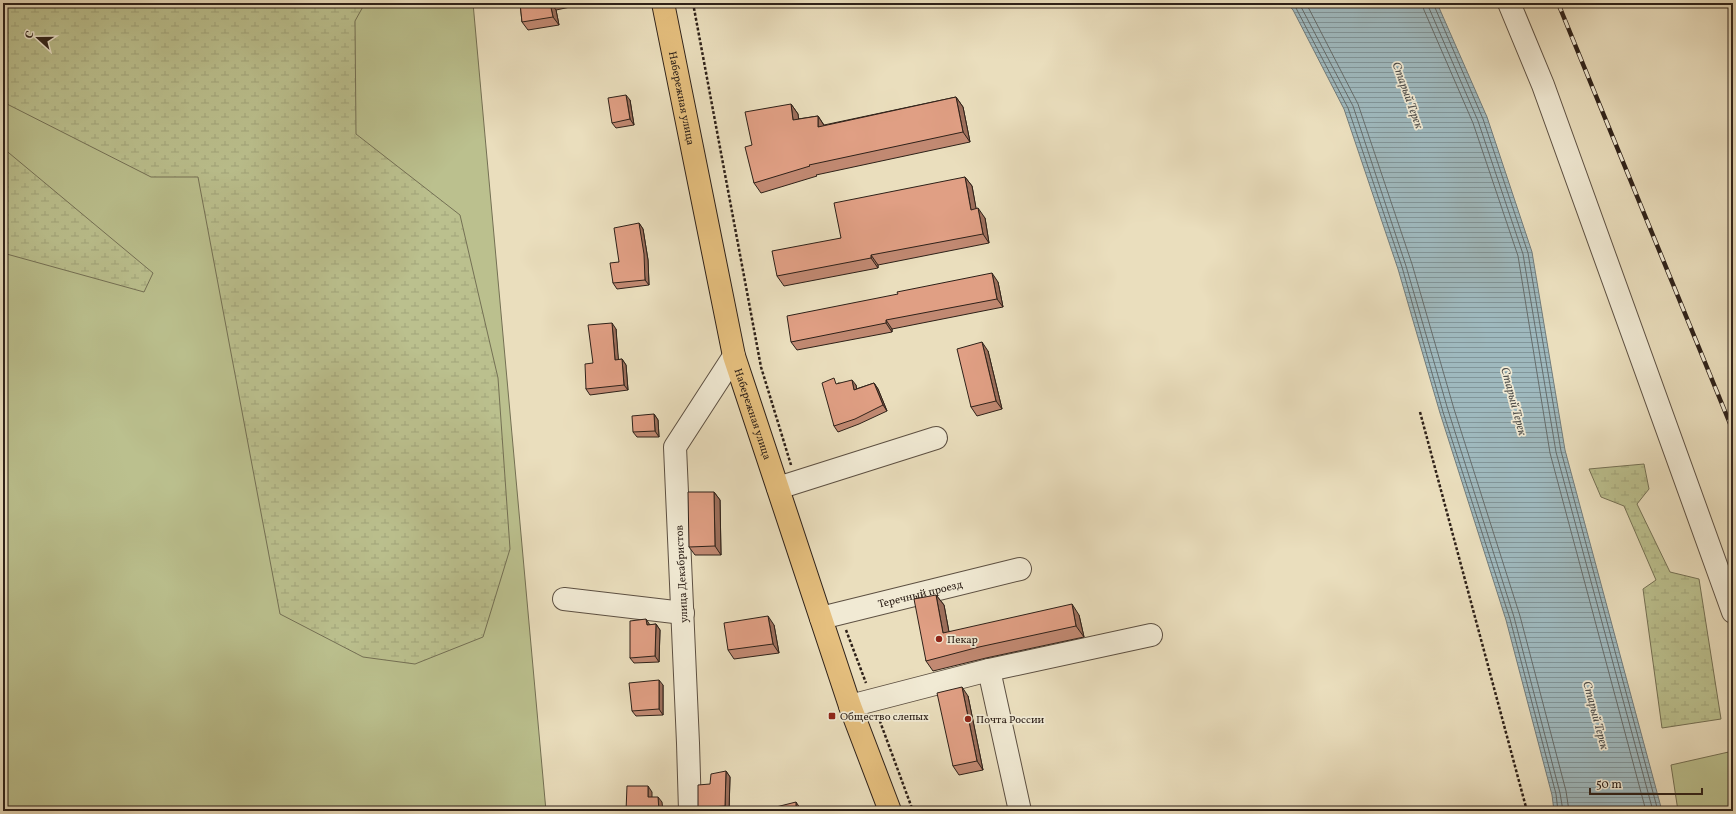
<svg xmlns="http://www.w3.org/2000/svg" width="1736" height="814" font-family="Vollkorn,serif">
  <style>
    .grass { fill: #bbc08e; stroke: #747054 }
    .wetland { fill: url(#wetland-marsh); stroke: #747054 }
    .water { fill: url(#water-rules); stroke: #727c7c }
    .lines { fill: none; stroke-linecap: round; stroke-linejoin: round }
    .shore { stroke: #666d6c; stroke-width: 1 }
    .minor-casing { stroke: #5d5042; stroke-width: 24 }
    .major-casing { stroke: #2e2119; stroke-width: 24 }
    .path { stroke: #2e2119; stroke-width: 2.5; stroke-dasharray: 3 2; stroke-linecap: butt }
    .minor { stroke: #f1ead4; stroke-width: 22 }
    .major { stroke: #e5bf7e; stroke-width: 22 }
    .rail-casing { stroke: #2e2119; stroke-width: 4.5 }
    .rail { stroke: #f1ead4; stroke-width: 3; stroke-dasharray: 9; stroke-linecap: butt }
    .wall { fill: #c18972; stroke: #2e2119 }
    .shaded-wall { fill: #9d6f5c; stroke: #2e2119 }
    .building { fill: #e09f84; stroke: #2e2119 }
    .poi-dot { fill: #8f2418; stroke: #f1ead4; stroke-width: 1.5 }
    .labels { text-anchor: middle; stroke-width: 3.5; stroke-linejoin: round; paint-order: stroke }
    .street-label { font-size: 11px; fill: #2e2119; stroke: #f1ead4 }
    .poi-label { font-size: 11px; fill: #2e2119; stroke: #f1ead4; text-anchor: start }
    .water-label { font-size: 12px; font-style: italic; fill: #504f4b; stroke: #f1ead4 }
  </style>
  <defs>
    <pattern id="wetland-marsh" width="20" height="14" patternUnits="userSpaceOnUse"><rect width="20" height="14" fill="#bbc08e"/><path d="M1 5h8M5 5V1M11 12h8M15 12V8" fill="none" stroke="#a1a57a"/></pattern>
    <pattern id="water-rules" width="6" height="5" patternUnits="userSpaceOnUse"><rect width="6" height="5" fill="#9fb9be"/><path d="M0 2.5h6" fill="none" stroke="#82969a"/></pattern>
  </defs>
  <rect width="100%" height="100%" fill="#eadebd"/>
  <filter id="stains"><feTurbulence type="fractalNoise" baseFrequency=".005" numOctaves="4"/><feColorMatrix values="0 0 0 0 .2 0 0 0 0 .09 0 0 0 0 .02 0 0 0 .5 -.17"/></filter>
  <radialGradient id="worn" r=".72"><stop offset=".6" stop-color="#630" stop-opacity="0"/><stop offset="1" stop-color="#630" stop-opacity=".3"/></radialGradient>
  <g class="grass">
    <polygon points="3,3 473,3 546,811 3,811"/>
    <polygon points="1733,751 1733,811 1678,811 1671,765"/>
  </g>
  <g class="wetland">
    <polygon points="3,3 365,3 355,21 356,134 460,215 498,378 510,549 483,637 415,664 363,657 280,614 198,177 151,177 3,102"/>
    <polygon points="3,148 153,273 144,292 3,253"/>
    <polygon points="1644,464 1649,489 1637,504 1670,572 1699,579 1721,719 1662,728 1643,589 1656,580 1624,506 1601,497 1589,469"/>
  </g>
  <polygon class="water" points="1287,3 1437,3 1487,117 1532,252 1565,450 1662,811 1554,811 1552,795 1506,620 1440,413 1398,269 1344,109 1293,10"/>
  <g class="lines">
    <g class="shore">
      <polyline points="1292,3 1296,8 1348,108 1402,267 1443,412 1510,619 1556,794 1558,811"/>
      <polyline points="1299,3 1353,106 1406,266 1448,410 1514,617 1560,793 1563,811"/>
      <polyline points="1306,3 1358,104 1412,264 1454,409 1520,616 1566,791 1569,811"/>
      <polyline points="1422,3 1424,10 1473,123 1518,256 1550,453 1646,811"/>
      <polyline points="1428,3 1429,8 1478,121 1523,254 1556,452 1653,811"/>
      <polyline points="1433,3 1483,119 1528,253 1561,451 1658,811"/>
    </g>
    <defs>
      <g id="minor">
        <polyline points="1509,3 1543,85 1733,612"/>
        <polyline points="778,488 936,438"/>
        <polyline points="564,599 683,613"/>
        <path id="s1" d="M821 618 1020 569"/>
        <polyline points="989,670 1020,811"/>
        <polyline points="850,706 989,670 1151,635"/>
        <polyline points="690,811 688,743 675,447 734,356"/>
      </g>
      <g id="major">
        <path id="s2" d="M663 3 734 356 850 706 890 811"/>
      </g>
    </defs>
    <use href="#minor" class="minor-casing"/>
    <use href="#major" class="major-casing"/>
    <g class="path">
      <polyline points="693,3 761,367 791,465"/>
      <polyline points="1420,412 1527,811"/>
      <polyline points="846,630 866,683"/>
      <polyline points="878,716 913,811"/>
    </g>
    <use href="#minor" class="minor"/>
    <use href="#major" class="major"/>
    <defs>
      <polyline id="rail" points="1558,3 1733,431"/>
    </defs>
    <use href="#rail" class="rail-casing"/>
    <use href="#rail" class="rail"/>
  </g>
  <g class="wall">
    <polygon points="520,3 589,3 556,10 559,25 528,30 522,22"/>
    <polygon points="956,97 963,107 970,142 816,175 817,176 761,193 754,183 752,145 791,104 798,114 798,119 818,116 824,125"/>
    <polygon points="630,100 634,125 616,128 612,123"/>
    <polygon points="965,177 972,186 976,209 985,218 989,243 878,265 878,268 784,286 777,276 841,238"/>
    <polygon points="639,223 643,229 648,260 649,285 617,289 613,283 619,262"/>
    <polygon points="998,282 1003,307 892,329 892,332 797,350 791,342"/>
    <polygon points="616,329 618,360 622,359 626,365 628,390 590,395 586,389 593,363"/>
    <polygon points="988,351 1002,409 977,416 971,407"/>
    <polygon points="838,383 856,385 856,389 874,383 878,389 887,411 859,424 838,432 834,426"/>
    <polygon points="654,414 658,420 659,437 637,437 633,432"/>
    <polygon points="714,492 720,500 721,555 695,555 689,547"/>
    <polygon points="936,595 944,605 949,632 1079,615 1084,637 986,658 933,671 926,661"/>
    <polygon points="656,624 660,630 659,662 634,663 630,658 650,625"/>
    <polygon points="774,625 779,653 734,659 728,650"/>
    <polygon points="663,685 663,715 636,716 632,711"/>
    <polygon points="968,696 983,770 959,775 953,766"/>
    <polygon points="726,771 730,777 729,811 700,811 698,808 710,784"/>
  </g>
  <g class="shaded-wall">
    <polygon points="550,3 551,3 556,10 559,25 553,17"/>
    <polygon points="626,95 630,100 634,125 630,119"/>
    <polygon points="956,97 963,107 970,142 963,132"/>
    <polygon points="791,104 798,114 800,130 793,120"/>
    <polygon points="818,116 825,127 818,127"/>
    <polygon points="965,177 972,186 978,219 971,210"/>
    <polygon points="978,208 985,218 989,243 983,234"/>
    <polygon points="639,223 643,229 648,260 649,285 645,280"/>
    <polygon points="871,255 878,265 878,268 871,258"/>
    <polygon points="992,273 998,282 1003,307 997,299"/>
    <polygon points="886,320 892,329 892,332 886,323"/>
    <polygon points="612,323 616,329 619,366 615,360"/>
    <polygon points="982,342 988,351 1002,409 996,401"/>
    <polygon points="622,359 626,365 628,390 624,385"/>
    <polygon points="852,380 856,385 858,396 854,390"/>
    <polygon points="874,383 878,389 887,411 883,405"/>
    <polygon points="654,414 658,420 659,437 655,431"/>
    <polygon points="714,492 720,500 721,555 715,546"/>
    <polygon points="936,595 944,605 951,643 943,633"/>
    <polygon points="1072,604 1079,615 1084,637 1076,626"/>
    <polygon points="768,616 774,625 779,653 773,644"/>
    <polygon points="646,619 650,625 647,625"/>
    <polygon points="656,624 660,630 659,662 655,656"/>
    <polygon points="659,680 663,685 663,715 659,709"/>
    <polygon points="962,687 968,696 983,770 977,761"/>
    <polygon points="726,771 730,777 729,811 725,806"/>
    <polygon points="648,786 652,792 652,802 648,797"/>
    <polygon points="658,797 662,802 663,811 659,811"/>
    <polygon points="796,802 800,808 800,811 796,811"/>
  </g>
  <g class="building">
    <polygon points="520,3 550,3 553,17 522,22"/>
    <polygon points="626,95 630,119 612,123 608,98"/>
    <polygon points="956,97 963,132 809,165 810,166 754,183 745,147 752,145 745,112 791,104 793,120 818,116 818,127"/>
    <polygon points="965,177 971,210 978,208 983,234 871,255 871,258 777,276 772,251 841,238 834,203"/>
    <polygon points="639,223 644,254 645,280 613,283 610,263 619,262 614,228"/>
    <polygon points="992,273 997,299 886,320 886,323 791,342 787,316 898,294 897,292"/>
    <polygon points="612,323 615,360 622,359 624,385 586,389 585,364 593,363 588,325"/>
    <polygon points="982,342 996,401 971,407 957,349"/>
    <polygon points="834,378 836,384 852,380 854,390 874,383 883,405 855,419 834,426 822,383"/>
    <polygon points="654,414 655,431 633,432 632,416"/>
    <polygon points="688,492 714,492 715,546 689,547"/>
    <polygon points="936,595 943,633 1072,604 1076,626 979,647 926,661 914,599"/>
    <polygon points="768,616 773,644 728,650 724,623"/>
    <polygon points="646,619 647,625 656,624 655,656 630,658 630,621"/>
    <polygon points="659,680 659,709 632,711 629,683"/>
    <polygon points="962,687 977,761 953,766 937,693"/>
    <polygon points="726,771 725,806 698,808 698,785 710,784 711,774"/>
    <polygon points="627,786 648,786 648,797 658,797 659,811 626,811"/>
    <polygon points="796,802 796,811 768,811 768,809"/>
    <polygon points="989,808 990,811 977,811"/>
  </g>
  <g class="poi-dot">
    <circle cx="939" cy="639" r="4"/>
    <rect x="828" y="712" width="8" height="8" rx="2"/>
    <circle cx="968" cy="719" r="4"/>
  </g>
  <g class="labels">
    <g class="street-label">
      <text dy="4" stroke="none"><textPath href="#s2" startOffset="97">Набережная улица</textPath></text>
      <text dy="4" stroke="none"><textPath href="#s2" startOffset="421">Набережная улица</textPath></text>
      <text transform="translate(681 574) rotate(-93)" y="4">улица Декабристов</text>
      <text dy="4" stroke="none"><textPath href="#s1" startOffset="102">Теречный проезд</textPath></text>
    </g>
    <g class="poi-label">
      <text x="947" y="643">Пекар</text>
      <text x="840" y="720">Общество слепых</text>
      <text x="976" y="723">Почта России</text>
    </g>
    <g class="water-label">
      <text transform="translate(1408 95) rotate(70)" y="4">Старый Терек</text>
      <text transform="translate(1514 401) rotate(75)" y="4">Старый Терек</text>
      <text transform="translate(1596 715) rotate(75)" y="4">Старый Терек</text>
    </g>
  </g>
  <rect width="1736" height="814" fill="none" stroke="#eadebd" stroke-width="16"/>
  <rect x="4" y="4" width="1728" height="806" fill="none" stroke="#2e2119" stroke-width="2"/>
  <rect x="8" y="8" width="1720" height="798" fill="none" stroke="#2e2119"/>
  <g transform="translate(38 38) rotate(291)" stroke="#f1ead4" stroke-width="3" paint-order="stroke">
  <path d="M0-3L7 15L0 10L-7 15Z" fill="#2e2119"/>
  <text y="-6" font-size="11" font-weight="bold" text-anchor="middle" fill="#2e2119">С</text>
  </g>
  <path d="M1590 788v6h112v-6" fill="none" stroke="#2e2119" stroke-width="2"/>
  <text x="1596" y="788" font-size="12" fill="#2e2119" stroke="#f1ead4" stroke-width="3" paint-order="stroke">50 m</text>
  <rect width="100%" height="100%" filter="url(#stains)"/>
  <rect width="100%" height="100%" fill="url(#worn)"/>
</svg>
